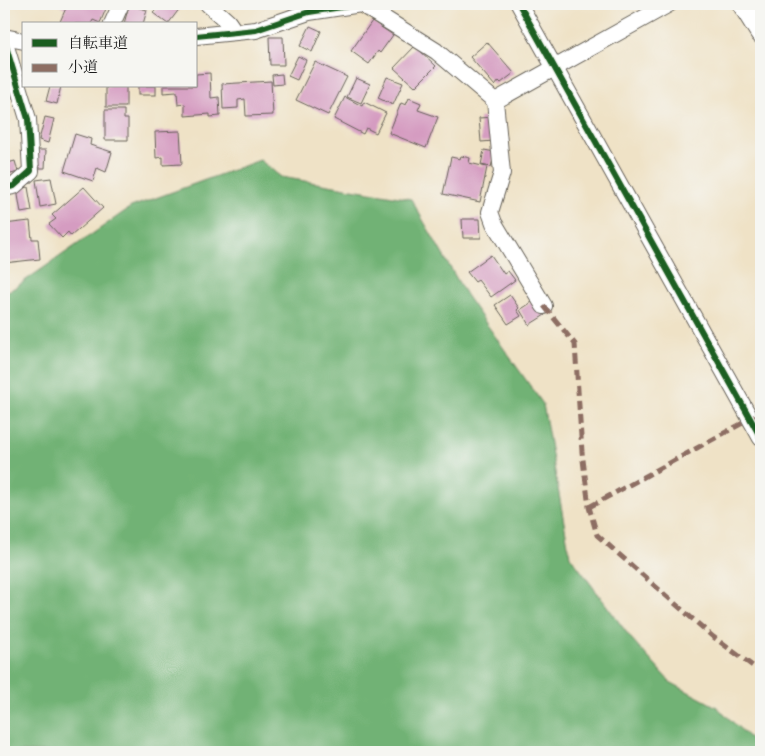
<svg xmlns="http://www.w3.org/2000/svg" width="765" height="756" font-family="Cardo,'Noto Serif JP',serif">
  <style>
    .forest { fill: #71b275; stroke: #466748 }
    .building { fill: #d59cc1 }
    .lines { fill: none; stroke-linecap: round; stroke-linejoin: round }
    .minor-casing { stroke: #666158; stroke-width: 18 }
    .major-casing { stroke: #666158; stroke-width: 23 }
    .minor { stroke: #fff; stroke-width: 16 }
    .major { stroke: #fff; stroke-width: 21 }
    .quiet { stroke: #8d6e63; stroke-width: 5; stroke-dasharray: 10 5; stroke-linecap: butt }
    .cycleway-casing { stroke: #f6f6f2; stroke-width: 9 }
    .cycleway { stroke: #1b5e20; stroke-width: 6 }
  </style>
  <rect width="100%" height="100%" fill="#f6f6f2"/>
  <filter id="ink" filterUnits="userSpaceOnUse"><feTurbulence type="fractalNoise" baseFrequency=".02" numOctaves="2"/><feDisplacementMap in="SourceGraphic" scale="10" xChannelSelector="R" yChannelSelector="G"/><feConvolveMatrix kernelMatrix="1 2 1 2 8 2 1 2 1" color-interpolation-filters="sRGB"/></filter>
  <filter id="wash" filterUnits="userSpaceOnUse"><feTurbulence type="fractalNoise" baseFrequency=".0096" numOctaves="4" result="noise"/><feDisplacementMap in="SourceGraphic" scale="20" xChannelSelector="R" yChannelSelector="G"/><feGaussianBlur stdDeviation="1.12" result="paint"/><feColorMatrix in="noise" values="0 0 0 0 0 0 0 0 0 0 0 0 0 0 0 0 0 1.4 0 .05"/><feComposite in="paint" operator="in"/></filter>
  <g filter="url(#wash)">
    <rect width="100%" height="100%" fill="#efe2c6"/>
    <polygon class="forest" points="260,160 281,177 411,199 466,295 543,404 570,556 630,637 670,682 717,707 756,744 761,752 4,752 4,293 16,287 131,207"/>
    <g id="blocks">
      <g class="building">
        <polygon points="55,4 108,4 100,23 93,20 91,24 59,24 66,8"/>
        <polygon points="161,4 183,4 168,24 153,13"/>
        <polygon points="129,5 147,10 143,24 124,24"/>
        <polygon points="372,21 393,35 380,53 378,51 369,64 351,51"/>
        <polygon points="310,26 321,31 312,52 300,46"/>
        <polygon points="269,37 283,37 284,65 270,65"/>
        <polygon points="487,42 514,73 501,83 499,81 495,86 470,57"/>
        <polygon points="415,46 436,66 415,87 394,68"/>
        <polygon points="298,56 306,60 297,80 288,76"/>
        <polygon points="315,62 347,77 328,115 296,100"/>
        <polygon points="210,73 211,98 219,97 220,116 210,117 210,114 185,116 185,104 178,105 177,92 163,93 163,86 196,86 196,74"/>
        <polygon points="282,74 283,84 273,85 272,75"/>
        <polygon points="387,77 403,83 393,105 378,98"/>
        <polygon points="356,78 370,84 361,103 347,97"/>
        <polygon points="271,81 273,115 246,116 245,99 238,100 238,108 223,109 222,84"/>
        <polygon points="50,86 61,86 57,104 46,101"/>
        <rect x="106" y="86" width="20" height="21"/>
        <rect x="138" y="86" width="18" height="9"/>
        <polygon points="345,97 362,106 364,102 386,113 376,133 366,128 363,134 334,119"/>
        <polygon points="409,98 421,103 418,110 438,117 426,148 389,133 401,103 406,105"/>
        <polygon points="105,110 124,110 124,119 128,119 128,140 105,140"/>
        <polygon points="45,117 54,119 48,143 39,140"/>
        <polygon points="492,117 494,141 481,142 479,118"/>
        <polygon points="180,131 182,164 163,165 163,157 156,158 155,132"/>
        <polygon points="75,134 91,139 90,145 112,152 106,172 97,168 93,181 64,171"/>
        <polygon points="37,150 46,150 45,168 36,168"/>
        <polygon points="484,150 495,152 491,167 481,165"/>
        <polygon points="461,156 470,158 469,163 487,167 480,202 443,194 451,157 460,159"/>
        <polygon points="15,161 18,172 4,176 4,164"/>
        <polygon points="51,178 56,204 40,207 36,180"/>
        <polygon points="28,187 32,211 21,213 17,189"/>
        <polygon points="84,187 103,208 71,236 68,232 62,238 49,224 56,219 52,215"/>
        <polygon points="462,219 480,219 481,238 463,238"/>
        <polygon points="30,221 32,239 38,239 40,259 4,263 4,224"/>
        <polygon points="491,255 504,274 508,271 515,280 491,297 478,280 475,282 467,272"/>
        <polygon points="510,295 519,308 517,310 521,316 508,324 495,305"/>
        <polygon points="535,300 545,315 529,325 520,310"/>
      </g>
    </g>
  </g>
  <g filter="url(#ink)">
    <use href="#blocks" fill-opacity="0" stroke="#666158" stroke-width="1"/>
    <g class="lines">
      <defs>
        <g id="minor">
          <polyline points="208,4 228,22 235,32"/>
          <polyline points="361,4 436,51 495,101 669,4"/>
          <polyline points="519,4 761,438"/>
          <polyline points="112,24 121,4"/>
          <polyline points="196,36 256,30 309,12 361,4"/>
          <polyline points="4,37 24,41"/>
          <polyline points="4,40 28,119 31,171 14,186 4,188"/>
          <polyline points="495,101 502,173 490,212 494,223 544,306"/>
        </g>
        <polyline id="major" points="743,4 761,33"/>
      </defs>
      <use href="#minor" class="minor-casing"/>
      <use href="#major" class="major-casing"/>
      <use href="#minor" class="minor"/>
      <use href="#major" class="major"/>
      <g class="quiet">
        <polyline points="544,306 575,344 582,452 589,507 597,535 712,636 761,672"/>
        <polyline points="589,507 761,413"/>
      </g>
      <defs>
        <g id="cycleway">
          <polyline points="519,4 761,438"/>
          <polyline points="196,36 256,30 309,12 361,4"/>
          <polyline points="4,40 28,119 31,171 14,186 4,188"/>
        </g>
      </defs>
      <use href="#cycleway" class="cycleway-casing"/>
      <use href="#cycleway" class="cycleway"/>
    </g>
  </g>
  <rect width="765" height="756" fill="none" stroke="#f6f6f2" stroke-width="20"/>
  <rect x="22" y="22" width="175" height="65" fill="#f6f6f2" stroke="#9f9f9c"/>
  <rect x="32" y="39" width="25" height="8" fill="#1b5e20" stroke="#9f9f9c"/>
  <text x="68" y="48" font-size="15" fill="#1c1c1c">自転車道</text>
  <rect x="32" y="64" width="25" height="8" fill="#8d6e63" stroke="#9f9f9c"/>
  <text x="68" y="72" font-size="15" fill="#1c1c1c">小道</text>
</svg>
